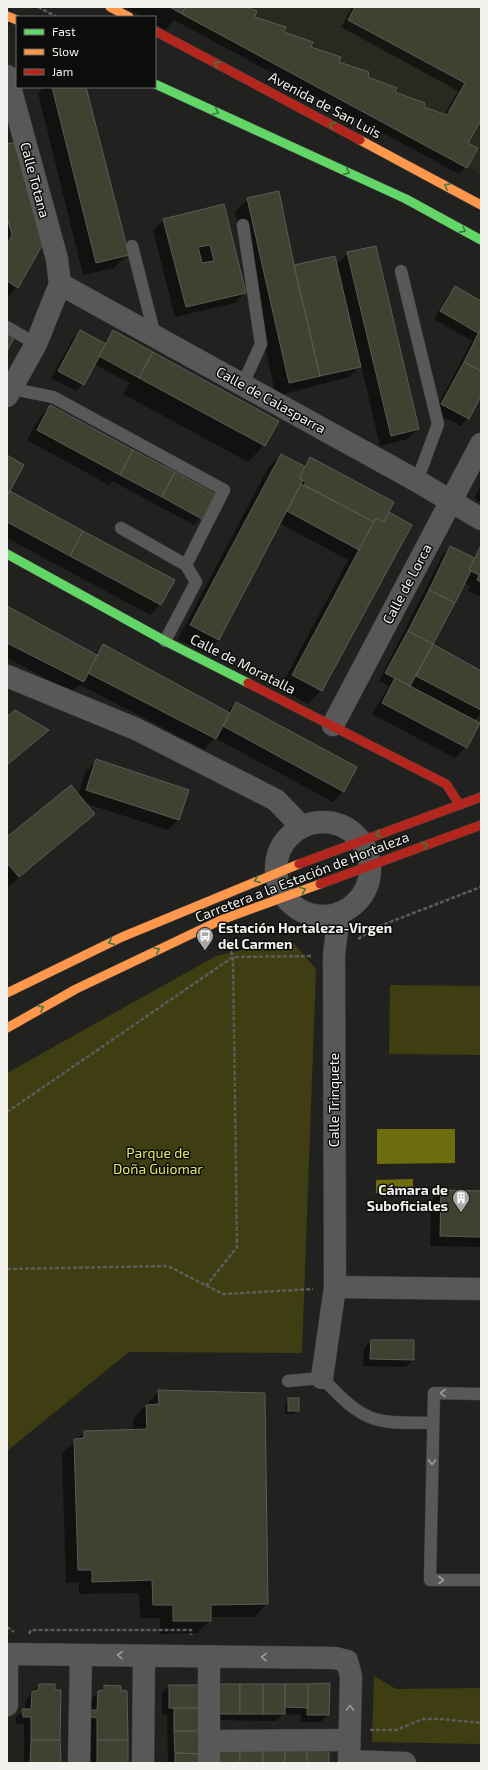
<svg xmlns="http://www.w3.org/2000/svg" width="488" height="1770" font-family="'Exo 2',sans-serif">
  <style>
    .built { fill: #292920 }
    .green { fill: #3e3e12 }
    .water { fill: #6e6d0e }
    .shadow { fill: #0007 }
    .building { fill: #414131; stroke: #5b5b59; fill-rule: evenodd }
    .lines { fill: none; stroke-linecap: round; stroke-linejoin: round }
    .lane-casing { stroke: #3e3e3c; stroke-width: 13 }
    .street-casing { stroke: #3e3e3c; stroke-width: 23 }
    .fast-casing { stroke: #3e3e3c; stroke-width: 10 }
    .slow-casing { stroke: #3e3e3c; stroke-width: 10 }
    .jam-casing { stroke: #3e3e3c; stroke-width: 10 }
    .path { stroke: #5c5c5b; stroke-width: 2.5; stroke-dasharray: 4 2; stroke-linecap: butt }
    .lane { stroke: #585858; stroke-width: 12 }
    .street { stroke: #585858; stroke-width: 22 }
    .fast { stroke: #63d668; stroke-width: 9 }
    .slow { stroke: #ff974d; stroke-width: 9 }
    .jam { stroke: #b3261e; stroke-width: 9 }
    .oneway { stroke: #3c7b3e }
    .oneway2 { stroke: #9d9d9c }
    .labels { text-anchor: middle; stroke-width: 3; stroke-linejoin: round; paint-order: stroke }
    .street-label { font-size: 14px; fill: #f1f1ee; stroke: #0c0c0a }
    .poi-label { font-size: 14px; font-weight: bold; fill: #f1f1ee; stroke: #0c0c0a; text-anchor: start }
    .park-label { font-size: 14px; fill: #e5e56b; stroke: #0c0c0a }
  </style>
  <rect width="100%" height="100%" fill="#21211f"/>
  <polygon class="built" points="186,7 481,7 481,175 467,168"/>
  <g class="green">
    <polygon points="290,939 316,969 302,1353 129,1352 7,1451 7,1073 216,956"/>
    <polygon points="390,985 481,986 481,1055 389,1054"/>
    <polygon points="374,1676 396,1689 481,1688 481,1744 372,1742"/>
  </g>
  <g class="water">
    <polygon points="377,1129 455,1129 455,1163 377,1164"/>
    <polygon points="413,1179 413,1192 376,1193 376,1180"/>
  </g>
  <g class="shadow">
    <polygon points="126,7 242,7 254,17 394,93 423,108 444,115 458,91 341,27 352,7 481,7 481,118 467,143 466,167 459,174 174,20 165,30 155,24 155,17 142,17 126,8"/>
    <polygon points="44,87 85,87 127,255 114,268 83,275 38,93"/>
    <polygon points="7,145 17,287 7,298"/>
    <polygon points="248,199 293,267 336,265 348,253 418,429 408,439 380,446 361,365 349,377 276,396 235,212"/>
    <polygon points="223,205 245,292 235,303 175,317 153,230 164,220"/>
    <polygon points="455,287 481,302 481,394 468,418 461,426 434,412 472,341 434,319 448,295"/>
    <polygon points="80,331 103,344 113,332 264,445 248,462 123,394 129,383 94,364 83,384 76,391 51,378 73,338"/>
    <polygon points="50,406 201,518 194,525 112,481 109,485 27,440 40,417"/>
    <polygon points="281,455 303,466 311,458 388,512 410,525 321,691 308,704 280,688 348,560 279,523 218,640 205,653 178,639 268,468"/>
    <polygon points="481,485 481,502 474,498"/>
    <polygon points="10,492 161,604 150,615 7,538 7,495"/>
    <polygon points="450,547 471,558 481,549 481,597 467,590 470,586 464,583 430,649 433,646 481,672 481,713 474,721 466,747 455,758 372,714 389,686 379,681 443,554"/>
    <polygon points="7,607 94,655 104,645 227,712 236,703 343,791 333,802 215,738 204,749 80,685 72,692 7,658"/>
    <polygon points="7,718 47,730 7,766"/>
    <polygon points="97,761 187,791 178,820 168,830 84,803 94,814 8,887 7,838 78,795 86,771"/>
    <polygon points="442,1191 481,1192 481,1247 430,1246 431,1201"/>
    <polygon points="371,1341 413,1341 413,1360 406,1367 363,1366 364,1348"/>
    <polygon points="159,1391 267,1604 254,1617 210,1617 210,1620 197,1633 160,1634 160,1618 140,1618 139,1593 79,1594 79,1582 66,1583 62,1453 85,1432 133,1430 133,1419"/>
    <polygon points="289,1399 298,1411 294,1414 285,1414 285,1403"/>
    <polygon points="329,1684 328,1714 321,1722 300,1722 301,1715 284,1714 276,1721 211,1720 211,1692"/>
    <polygon points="39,1685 54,1691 60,1691 60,1763 24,1763 24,1724 16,1724 16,1717 25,1710 25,1701"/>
    <polygon points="169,1686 199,1763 168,1763 167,1715 162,1715 162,1693"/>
    <polygon points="105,1687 126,1763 90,1763 91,1699"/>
  </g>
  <g class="building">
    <polygon points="170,7 186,7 182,14"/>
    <polygon points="186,7 244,7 257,11 255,17 286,27 284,32 313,42 311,47 341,57 339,62 369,72 368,77 397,88 395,92 425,103 424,107 447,115 465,83 348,20 355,7 481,7 481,120 468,143 478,148 467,168 182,14"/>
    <polygon points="52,87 86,87 129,255 96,263"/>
    <polygon points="20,141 45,240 18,288 7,281 7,244 12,235 7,217 7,144"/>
    <polygon points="279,191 294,265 320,376 289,383 247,198"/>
    <path d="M224 204 246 293 186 307 163 219ZM210 245 214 261 202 263 198 247Z"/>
    <polygon points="376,246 419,429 391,436 347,252"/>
    <polygon points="335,256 361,367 320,376 294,265"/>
    <polygon points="455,286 481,301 481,331 478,333 440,311"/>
    <polygon points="80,330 106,344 84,385 58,371"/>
    <polygon points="113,330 153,352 139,378 99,356"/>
    <polygon points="480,330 481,331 481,371 464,362"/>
    <polygon points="7,334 14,338 7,351"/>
    <polygon points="153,352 279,421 265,446 139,378"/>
    <polygon points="464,362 481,371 481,396 469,419 441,404"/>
    <polygon points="50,405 133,450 120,475 37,430"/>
    <polygon points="133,450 175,472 162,497 120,475"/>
    <polygon points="281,454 306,467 299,478 303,480 219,640 190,625"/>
    <polygon points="7,455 24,465 7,496"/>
    <polygon points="310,457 394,502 384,522 376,518 374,522 304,485 306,482 299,478"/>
    <polygon points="175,472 215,494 202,519 162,497"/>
    <polygon points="301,484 374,522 359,550 287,511"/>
    <polygon points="10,491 83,531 70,556 7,522 7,496"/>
    <polygon points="389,512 412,525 322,691 292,675 376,518 384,522"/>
    <polygon points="83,531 175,580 161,605 70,556"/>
    <polygon points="450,546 475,558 469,570 471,571 455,603 429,590"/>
    <polygon points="480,547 481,548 481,582 477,580 479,575 469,570"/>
    <polygon points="429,590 455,603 433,644 408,631"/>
    <polygon points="7,606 97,655 84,682 7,643"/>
    <polygon points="408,631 433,644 410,686 385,673"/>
    <polygon points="103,644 230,713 216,739 88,673"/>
    <polygon points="433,644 481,671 481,710 416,676"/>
    <polygon points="395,678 480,723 467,748 382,703"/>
    <polygon points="236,702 357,767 344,792 223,726"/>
    <polygon points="15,710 49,730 7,765 7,717"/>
    <polygon points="96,759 189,790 179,820 86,790"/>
    <polygon points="71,785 95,814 19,877 7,863 7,837"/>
    <polygon points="441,1190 481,1191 481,1237 440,1236"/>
    <polygon points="371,1340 414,1340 414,1360 370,1359"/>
    <polygon points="158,1390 265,1393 268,1604 211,1605 211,1621 173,1621 173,1605 153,1605 152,1580 92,1582 92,1570 78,1570 74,1439 84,1438 84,1431 147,1429 146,1405 159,1404"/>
    <rect x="288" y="1398" width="11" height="13"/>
    <polygon points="330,1683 329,1715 307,1715 308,1684"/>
    <polygon points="39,1684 55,1684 55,1690 61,1690 60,1740 31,1740 31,1717 23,1717 22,1709 31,1709 32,1692 38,1690"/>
    <rect x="218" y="1684" width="22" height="30"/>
    <rect x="240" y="1684" width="23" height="30"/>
    <rect x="263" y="1684" width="22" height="30"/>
    <polygon points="285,1684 308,1684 308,1708 285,1707"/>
    <polygon points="104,1685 121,1686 121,1690 127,1691 128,1740 97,1740 97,1718 91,1717 90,1710 97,1710 98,1691 104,1690"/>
    <rect x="169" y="1685" width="31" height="23"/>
    <rect x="174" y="1708" width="26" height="23"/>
    <polygon points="174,1731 200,1731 200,1754 175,1753"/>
    <polygon points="31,1740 60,1740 61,1763 30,1763"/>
    <rect x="97" y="1740" width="31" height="23"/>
    <rect x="218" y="1744" width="22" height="19"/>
    <rect x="240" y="1744" width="23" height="19"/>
    <rect x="263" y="1744" width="22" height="19"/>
    <rect x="285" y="1744" width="22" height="19"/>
    <polygon points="307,1744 329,1745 329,1763 307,1763"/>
    <polygon points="175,1753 200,1754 200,1763 175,1763"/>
  </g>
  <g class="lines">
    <defs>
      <g id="lane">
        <polyline points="132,246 155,336"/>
        <polyline points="401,271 438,424 417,481"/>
        <polyline points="7,327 36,344"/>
        <polyline points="243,384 261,344 243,225"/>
        <polyline points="8,388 53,397 224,490 186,565 196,582 165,641"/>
        <polyline points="121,528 186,565"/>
        <path d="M288 1381 322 1378C339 1395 358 1418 384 1421 400 1424 417 1422 433 1423"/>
        <polyline points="481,1394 434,1393 430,1580 481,1580"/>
      </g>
      <g id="street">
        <polyline points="7,76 57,259 60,284 36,344 7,396"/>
        <polyline points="60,284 417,481 481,519"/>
        <polyline points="7,676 136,729 276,800 302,827"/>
        <polyline points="333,725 481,444"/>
        <circle cx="323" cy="869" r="47"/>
        <polyline points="335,1287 481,1289"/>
        <polyline points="322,1378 335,1287 334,955 339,913"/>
        <polyline points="7,1654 335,1658 347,1661 351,1676 349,1763"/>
        <polyline points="7,1705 7,1654"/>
        <polyline points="209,1741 349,1740"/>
        <polyline points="349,1761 405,1763"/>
        <polyline points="79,1763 81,1655"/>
        <polyline points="143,1763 144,1656"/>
        <polyline points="209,1763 209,1657"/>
      </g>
      <g id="fast">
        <polyline points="155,84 406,199 481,240"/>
        <polyline points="7,554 165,641 248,683"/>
      </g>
      <g id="slow">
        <polyline points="110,7 129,17"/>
        <polyline points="7,16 17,20"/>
        <polyline points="360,140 481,205"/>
        <polyline points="7,993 122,937 299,864"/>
        <polyline points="7,1028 76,989 221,920 320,884"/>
      </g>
      <g id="jam">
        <polyline points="155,31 360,140"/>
        <polyline points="248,683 446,784 460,805"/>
        <polyline points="299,864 481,797"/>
        <polyline points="320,884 481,825"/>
      </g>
    </defs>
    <use href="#lane" class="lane-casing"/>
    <use href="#street" class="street-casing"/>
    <use href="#fast" class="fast-casing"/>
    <use href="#slow" class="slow-casing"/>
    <use href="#jam" class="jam-casing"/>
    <g class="path">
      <polyline points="38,7 57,17"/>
      <polyline points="358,939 377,927 481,887"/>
      <polyline points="7,1112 233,957 313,956"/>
      <polyline points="7,1269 168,1266 223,1294 313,1289"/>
      <polyline points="206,1286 237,1247 233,957 227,940"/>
      <polyline points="7,1627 14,1632"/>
      <polyline points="29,1634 31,1630 191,1630 191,1635"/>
      <polyline points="370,1730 396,1730 423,1719 440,1719 481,1723"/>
    </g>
    <use href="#lane" class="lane"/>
    <use href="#street" class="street"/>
    <use href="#fast" class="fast"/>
    <use href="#slow" class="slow"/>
    <use href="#jam" class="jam"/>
  </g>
  <defs><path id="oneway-chevron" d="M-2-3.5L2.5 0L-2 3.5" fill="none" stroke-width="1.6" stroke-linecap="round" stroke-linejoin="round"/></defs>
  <g class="oneway">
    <use href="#oneway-chevron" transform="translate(217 64) rotate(-152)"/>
    <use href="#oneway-chevron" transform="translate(216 112) rotate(25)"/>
    <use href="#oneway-chevron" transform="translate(332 125) rotate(-152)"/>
    <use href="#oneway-chevron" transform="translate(347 172) rotate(25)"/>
    <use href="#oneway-chevron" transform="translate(447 186) rotate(-151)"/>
    <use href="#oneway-chevron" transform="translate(463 230) rotate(29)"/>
    <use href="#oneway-chevron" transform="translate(378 834) rotate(160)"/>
    <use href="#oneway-chevron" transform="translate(425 845) rotate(-20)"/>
    <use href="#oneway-chevron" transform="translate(257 880) rotate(158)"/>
    <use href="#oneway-chevron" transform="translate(303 890) rotate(-22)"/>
    <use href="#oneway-chevron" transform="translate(111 942) rotate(156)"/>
    <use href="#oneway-chevron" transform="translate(157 950) rotate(-25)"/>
    <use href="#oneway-chevron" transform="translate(41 1008) rotate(-30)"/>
  </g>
  <g class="oneway2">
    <use href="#oneway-chevron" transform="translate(443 1393) rotate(-179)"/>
    <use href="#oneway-chevron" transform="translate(432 1462) rotate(91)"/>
    <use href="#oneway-chevron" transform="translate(441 1580)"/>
    <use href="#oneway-chevron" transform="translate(120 1655) rotate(-179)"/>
    <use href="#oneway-chevron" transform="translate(264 1657) rotate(-179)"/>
    <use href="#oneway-chevron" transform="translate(350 1708) rotate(-89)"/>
  </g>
  <defs>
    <symbol id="bus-pin" viewBox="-11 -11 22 30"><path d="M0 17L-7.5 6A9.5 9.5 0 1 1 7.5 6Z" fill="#a8a8a6" stroke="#0c0c0a"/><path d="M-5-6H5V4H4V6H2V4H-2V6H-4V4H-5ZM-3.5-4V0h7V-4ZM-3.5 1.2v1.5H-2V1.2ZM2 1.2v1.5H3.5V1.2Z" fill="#fff"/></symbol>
    <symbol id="building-pin" viewBox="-11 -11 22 30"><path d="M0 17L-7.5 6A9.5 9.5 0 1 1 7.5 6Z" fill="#a8a8a6" stroke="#0c0c0a"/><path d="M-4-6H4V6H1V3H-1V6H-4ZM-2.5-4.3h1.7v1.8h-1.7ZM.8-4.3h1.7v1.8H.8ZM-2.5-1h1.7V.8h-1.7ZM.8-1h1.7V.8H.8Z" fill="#fff"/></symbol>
  </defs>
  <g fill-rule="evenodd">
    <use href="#bus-pin" x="195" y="926" width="20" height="27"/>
    <use href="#building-pin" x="451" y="1188" width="20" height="27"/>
  </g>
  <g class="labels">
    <g class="street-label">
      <text transform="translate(325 105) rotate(28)" y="5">Avenida de San Luis</text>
      <text transform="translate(35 180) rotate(75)" y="5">Calle Totana</text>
      <text transform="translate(271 400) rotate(29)" y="5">Calle de Calasparra</text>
      <text transform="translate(407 584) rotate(-62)" y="5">Calle de Lorca</text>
      <text transform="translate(243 664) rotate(27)" y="5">Calle de Moratalla</text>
      <text transform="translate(302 877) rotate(-21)" y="5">Carretera a la Estación de Hortaleza</text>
      <text transform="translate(334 1100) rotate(-90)" y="5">Calle Trinquete</text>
    </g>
    <g class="poi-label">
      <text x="218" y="933">Estación Hortaleza-Virgen<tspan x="218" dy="16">del Carmen</tspan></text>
      <text x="448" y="1195" text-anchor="end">Cámara de<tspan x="448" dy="16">Suboficiales</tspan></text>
    </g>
    <g class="park-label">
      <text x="158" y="1158">Parque de<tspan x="158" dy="16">Doña Guiomar</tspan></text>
    </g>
  </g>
  <rect width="488" height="1770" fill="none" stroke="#f1f1ee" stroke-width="16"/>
  <rect x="16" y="16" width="140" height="72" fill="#0c0c0a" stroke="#686865"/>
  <rect x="24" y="29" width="20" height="6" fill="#63d668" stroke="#686865"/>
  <text x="52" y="36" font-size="12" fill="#f1f1ee">Fast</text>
  <rect x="24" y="49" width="20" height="6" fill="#ff974d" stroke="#686865"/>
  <text x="52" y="56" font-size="12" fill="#f1f1ee">Slow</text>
  <rect x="24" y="69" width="20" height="6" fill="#b3261e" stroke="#686865"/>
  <text x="52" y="76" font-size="12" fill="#f1f1ee">Jam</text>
</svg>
